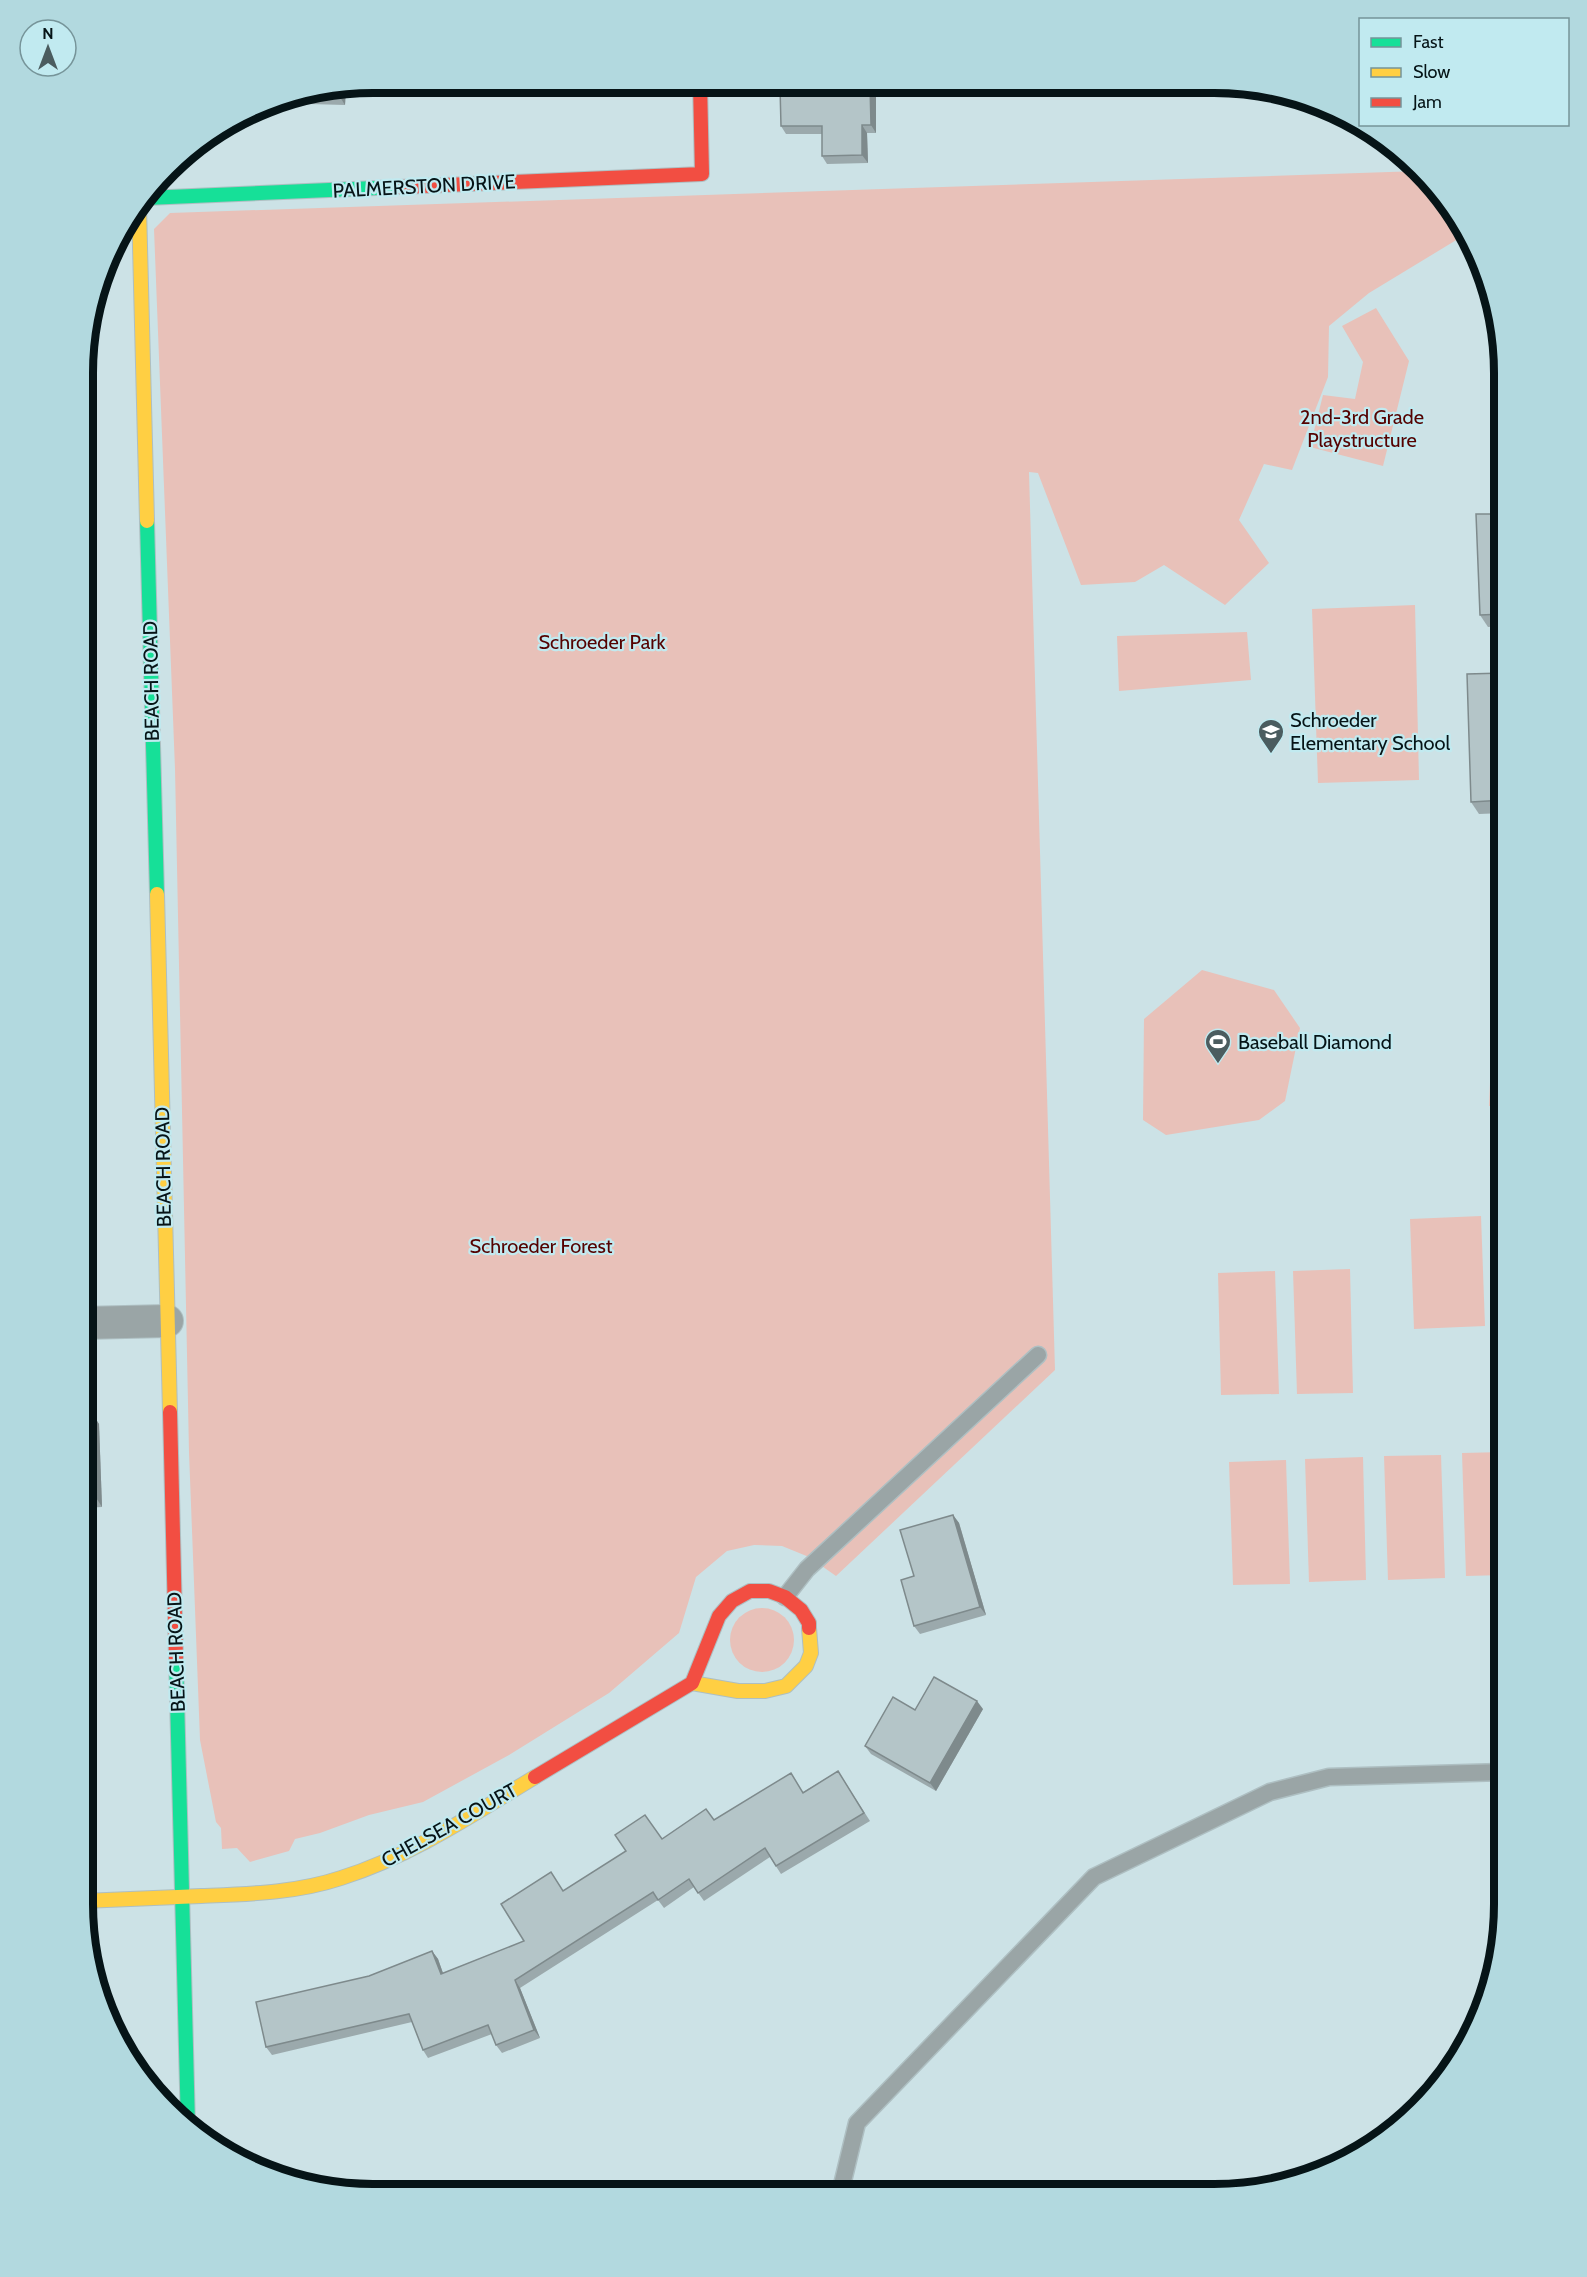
<svg xmlns="http://www.w3.org/2000/svg" width="1587" height="2277" font-family="Cabin,sans-serif">
  <style>
    .green { fill: #e8c1b9 }
    .lines { fill: none; stroke-linecap: round; stroke-linejoin: round }
    .lane-casing { stroke: #aebfc2; stroke-width: 19 }
    .street-casing { stroke: #aebfc2; stroke-width: 34 }
    .fast-casing { stroke: #aebfc2; stroke-width: 16 }
    .slow-casing { stroke: #aebfc2; stroke-width: 16 }
    .jam-casing { stroke: #aebfc2; stroke-width: 16 }
    .lane { stroke: #9aa5a6; stroke-width: 16 }
    .street { stroke: #9aa5a6; stroke-width: 32 }
    .fast { stroke: #16e098; stroke-width: 14 }
    .slow { stroke: #ffcf43; stroke-width: 14 }
    .jam { stroke: #f24e42; stroke-width: 14 }
    .wall { fill: #9ba9ac }
    .shaded-wall { fill: #7e8a8c }
    .building { fill: #b4c5c8; stroke: #7e8a8c; stroke-width: 1.5 }
    .labels { text-anchor: middle; stroke-width: 4.5; stroke-linejoin: round; paint-order: stroke }
    .street-label { font-size: 20px; fill: #061417; stroke: #c1eaf0 }
    .park-label { font-size: 20px; fill: #550200; stroke: #c1eaf0 }
    .poi-label { font-size: 20px; fill: #061417; stroke: #c1eaf0; text-anchor: start }
    .rim { fill: none; stroke: #061417; stroke-width: 8 }
  </style>
  <rect width="100%" height="100%" fill="#cce2e6"/>
  <g class="green">
    <polygon points="1419,171 1444,196 1466,230 1458,239 1369,293 1329,326 1328,377 1292,470 1264,464 1239,520 1269,563 1225,605 1164,565 1135,582 1081,585 1038,473 1029,472 1055,1370 836,1576 809,1557 782,1546 754,1545 727,1551 696,1577 679,1633 609,1693 509,1755 423,1802 369,1815 320,1833 295,1839 289,1851 250,1862 237,1848 222,1849 221,1828 216,1822 200,1740 189,1452 175,769 154,229 170,213"/>
    <polygon points="1376,308 1409,361 1383,466 1310,447 1323,395 1355,399 1363,362 1342,326"/>
    <polygon points="1415,605 1419,780 1318,783 1312,609"/>
    <polygon points="1247,632 1251,680 1119,691 1117,636"/>
    <polygon points="1497,925 1504,925 1504,1106 1489,1106"/>
    <polygon points="1202,970 1274,990 1300,1028 1285,1101 1259,1120 1166,1135 1143,1120 1144,1019"/>
    <polygon points="1481,1216 1485,1326 1414,1329 1410,1219"/>
    <polygon points="1350,1269 1353,1393 1297,1394 1293,1271"/>
    <polygon points="1275,1271 1279,1394 1221,1395 1218,1273"/>
    <polygon points="1504,1452 1504,1575 1466,1576 1462,1453"/>
    <polygon points="1441,1455 1445,1578 1388,1580 1384,1456"/>
    <polygon points="1363,1457 1366,1580 1309,1582 1305,1459"/>
    <polygon points="1286,1460 1290,1584 1233,1585 1229,1462"/>
    <circle cx="762" cy="1640" r="32"/>
  </g>
  <g class="lines">
    <defs>
      <g id="lane">
        <polyline points="785,1597 807,1569 1038,1355"/>
        <polyline points="842,2193 842,2185 857,2123 1094,1877 1270,1792 1329,1777 1504,1772"/>
      </g>
      <polyline id="street" points="83,1323 167,1321"/>
      <g id="fast">
        <polyline points="146,198 399,187"/>
        <polyline points="147,521 157,894"/>
        <polyline points="176,1658 188,2126"/>
      </g>
      <g id="slow">
        <polyline points="139,207 147,521"/>
        <polyline points="157,894 170,1412"/>
        <polyline points="692,1683 738,1691 765,1691 786,1686 806,1666 811,1653 809,1628"/>
        <path d="M83 1901C122 1899 162 1898 201 1896 249 1894 296 1893 341 1878 411 1856 472 1815 535 1777"/>
      </g>
      <g id="jam">
        <polyline points="399,187 702,174 700,83"/>
        <polyline points="170,1412 176,1658"/>
        <polyline points="535,1777 692,1683 719,1616 732,1601 750,1591 769,1591 785,1597 801,1610 809,1623 809,1628"/>
      </g>
    </defs>
    <use href="#lane" class="lane-casing"/>
    <use href="#street" class="street-casing"/>
    <use href="#fast" class="fast-casing"/>
    <use href="#slow" class="slow-casing"/>
    <use href="#jam" class="jam-casing"/>
    <use href="#lane" class="lane"/>
    <use href="#street" class="street"/>
    <use href="#fast" class="fast"/>
    <use href="#slow" class="slow"/>
    <use href="#jam" class="jam"/>
  </g>
  <g class="wall">
    <polygon points="556,83 596,83 596,93 562,94 556,86"/>
    <polygon points="1204,85 1252,85 1285,94 1283,103 1249,93 1248,98"/>
    <polygon points="346,87 345,105 273,103 273,102 279,98"/>
    <polygon points="789,87 871,88 876,94 876,133 867,133 868,163 827,164 822,156 822,134 786,134 781,126"/>
    <polygon points="1504,514 1504,626 1488,627 1480,615"/>
    <polygon points="1504,673 1504,813 1479,814 1471,802"/>
    <polygon points="93,1415 99,1424 102,1507 83,1508 83,1416"/>
    <polygon points="953,1515 959,1523 986,1615 920,1634 914,1626 914,1576"/>
    <polygon points="983,1709 936,1791 871,1754 865,1746 915,1710"/>
    <polygon points="83,1724 88,1731 89,1773 83,1773"/>
    <polygon points="838,1771 870,1821 781,1874 770,1857 704,1901 694,1887 664,1908 658,1900 520,1988 540,2038 502,2053 496,2045 492,2034 428,2058 423,2050 412,2022 272,2055 266,2047 369,1976 432,1951 438,1959 443,1973 524,1941 662,1839 714,1820 803,1792"/>
  </g>
  <g class="shaded-wall">
    <polygon points="591,83 596,83 596,93 591,85"/>
    <polygon points="866,84 871,84 871,88 876,94 876,133 871,125"/>
    <polygon points="1244,85 1249,93 1248,98 1243,90"/>
    <polygon points="346,87 345,105 340,97 340,88"/>
    <polygon points="1278,92 1285,94 1283,103 1277,95"/>
    <polygon points="862,125 867,133 868,163 862,155"/>
    <polygon points="93,1415 99,1424 102,1507 97,1499"/>
    <polygon points="953,1515 959,1523 986,1615 980,1607"/>
    <polygon points="977,1701 983,1709 936,1791 930,1783"/>
    <polygon points="83,1724 88,1731 89,1773 84,1765"/>
    <polygon points="432,1951 438,1959 446,1982 441,1974"/>
    <polygon points="515,1980 520,1988 540,2038 534,2030"/>
  </g>
  <g class="building">
    <polygon points="556,83 591,83 591,85 556,86"/>
    <polygon points="789,84 866,84 866,86 870,86 871,125 862,125 862,155 822,156 822,126 781,126 780,87 789,87"/>
    <polygon points="1226,85 1252,85 1278,92 1277,95 1244,85 1243,90"/>
    <polygon points="340,88 340,97 295,96"/>
    <polygon points="1476,514 1504,514 1504,614 1480,615"/>
    <polygon points="1504,673 1504,800 1471,802 1467,674"/>
    <polygon points="93,1415 97,1499 83,1500 83,1416"/>
    <polygon points="953,1515 980,1607 914,1626 901,1580 914,1576 900,1530"/>
    <polygon points="934,1677 977,1701 930,1783 865,1746 893,1697 915,1710"/>
    <polygon points="83,1738 84,1765 83,1765"/>
    <polygon points="838,1771 864,1813 776,1866 765,1848 698,1893 689,1879 658,1900 653,1892 515,1980 534,2030 496,2045 488,2025 423,2050 409,2014 266,2047 256,2002 369,1976 432,1951 441,1974 524,1941 501,1904 551,1872 563,1891 626,1851 615,1835 645,1815 662,1839 706,1809 714,1820 791,1773 803,1793"/>
  </g>
  <defs>
    <symbol id="school-pin" viewBox="-11 -11 22 30"><path d="M0 17L-7.5 6A9.5 9.5 0 1 1 7.5 6Z" fill="#4b5c5f" stroke="#c1eaf0"/><path d="M0-5L7-2L0 1L-7-2ZM-4 1L0 2.5L4 1V4Q0 6-4 4Z" fill="#fff"/></symbol>
    <symbol id="stadium-pin" viewBox="-11 -11 22 30"><path d="M0 17L-7.5 6A9.5 9.5 0 1 1 7.5 6Z" fill="#4b5c5f" stroke="#c1eaf0"/><path d="M0-5a6.5 5 0 1 0 0 10a6.5 5 0 1 0 0-10ZM-3.5-1.8h7v3.6h-7Z" fill="#fff"/></symbol>
  </defs>
  <g fill-rule="evenodd">
    <use href="#school-pin" x="1256" y="717" width="30" height="40"/>
    <use href="#stadium-pin" x="1203" y="1027" width="30" height="40"/>
  </g>
  <g class="labels">
    <g class="street-label">
      <text transform="translate(424 186) rotate(-3)" y="7">PALMERSTON DRIVE</text>
      <text transform="translate(151 681) rotate(-91)" y="7">BEACH ROAD</text>
      <text transform="translate(163 1167) rotate(-91)" y="7">BEACH ROAD</text>
      <text transform="translate(176 1652) rotate(-92)" y="7">BEACH ROAD</text>
      <text transform="translate(449 1825) rotate(-29)" y="7">CHELSEA COURT</text>
    </g>
    <g class="park-label">
      <text x="1362" y="424">2nd-3rd Grade<tspan x="1362" dy="23">Playstructure</tspan></text>
      <text x="602" y="649">Schroeder Park</text>
      <text x="541" y="1253">Schroeder Forest</text>
    </g>
    <g class="poi-label">
      <text x="1290" y="727">Schroeder<tspan x="1290" dy="23">Elementary School</tspan></text>
      <text x="1238" y="1049">Baseball Diamond</text>
    </g>
  </g>
  <path d="M0 0H1587V2277H0ZM373 93H1214A280 280 0 0 1 1494 373V1904A280 280 0 0 1 1214 2184H373A280 280 0 0 1 93 1904V373A280 280 0 0 1 373 93Z" fill="#b2d9df" fill-rule="evenodd"/>
  <path class="rim" d="M373 93H1214A280 280 0 0 1 1494 373V1904A280 280 0 0 1 1214 2184H373A280 280 0 0 1 93 1904V373A280 280 0 0 1 373 93Z"/>
  <rect x="1359" y="18" width="210" height="108" fill="#c1eaf0" stroke="#769499" stroke-width="1.5"/>
  <rect x="1371" y="38" width="30" height="9" fill="#16e098" stroke="#769499" stroke-width="1.5"/>
  <text x="1413" y="48" font-size="18" fill="#061417">Fast</text>
  <rect x="1371" y="68" width="30" height="9" fill="#ffcf43" stroke="#769499" stroke-width="1.5"/>
  <text x="1413" y="78" font-size="18" fill="#061417">Slow</text>
  <rect x="1371" y="98" width="30" height="9" fill="#f24e42" stroke="#769499" stroke-width="1.5"/>
  <text x="1413" y="108" font-size="18" fill="#061417">Jam</text>
  <g transform="translate(48 48)"><circle r="28" fill="#c1eaf0" stroke="#769499" stroke-width="1.5"/>
  <path d="M0-4.5L10 22L0 15L-10 22Z" fill="#4b5c5f"/>
  <text y="-9" font-size="16" font-weight="bold" text-anchor="middle" fill="#061417">N</text>
  </g>
</svg>
